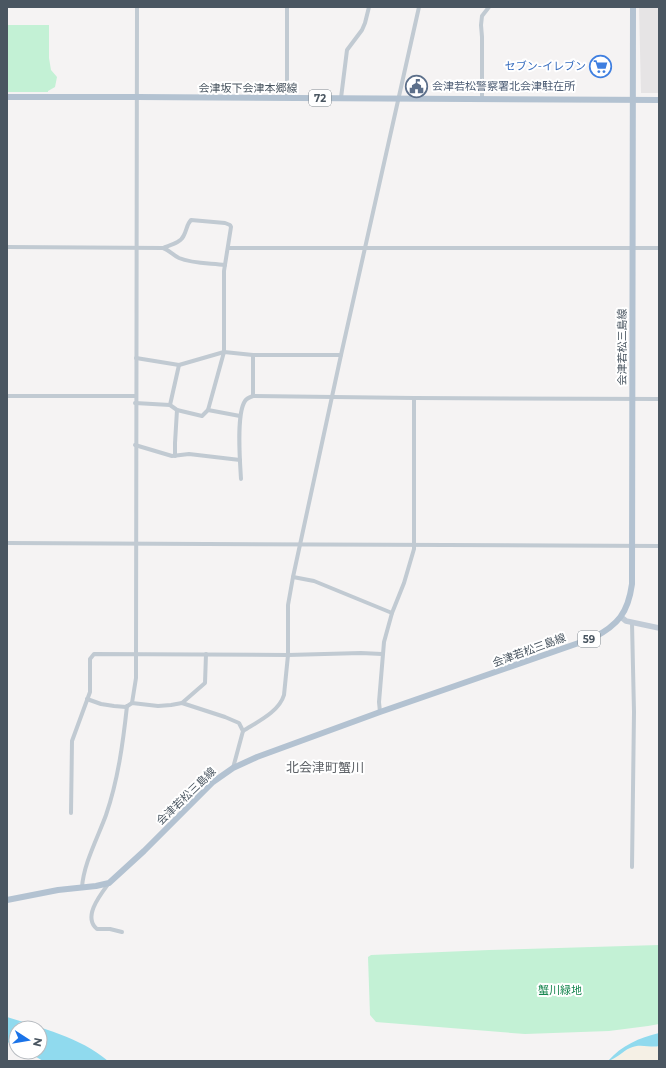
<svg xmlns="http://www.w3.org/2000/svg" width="666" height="1068" font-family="Montserrat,'Noto Sans JP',sans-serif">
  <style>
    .education { fill: #e6e4e5 }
    .green { fill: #c3f1d5 }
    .sand { fill: #f5f0e5 }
    .water { fill: #90daee }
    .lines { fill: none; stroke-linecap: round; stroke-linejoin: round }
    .street { stroke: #c1cad2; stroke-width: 4 }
    .secondary { stroke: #c1cbd6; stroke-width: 5.5 }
    .primary { stroke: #b3c2d1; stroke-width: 6 }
    .labels { text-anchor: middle; stroke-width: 4; stroke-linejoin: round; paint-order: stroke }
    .shield { fill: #fff; stroke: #808990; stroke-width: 1 }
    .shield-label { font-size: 10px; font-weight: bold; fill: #4a5661 }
    .shop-label { font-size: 11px; fill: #366cbe; stroke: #fff; text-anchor: end }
    .service-label { font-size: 11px; fill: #4e5e75; stroke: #fff; text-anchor: start }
    .street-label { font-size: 11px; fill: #4a5661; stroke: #fff }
    .park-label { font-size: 11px; fill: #17864f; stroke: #fff }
    .quarter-label { font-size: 13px; fill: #5f6368; stroke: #fff }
  </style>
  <rect width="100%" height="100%" fill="#f5f3f3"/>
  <polygon class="education" points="639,7 659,7 659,93 641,93"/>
  <g class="green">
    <polygon points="7,25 49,25 49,58 51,70 57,77 55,87 48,91 48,92 7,92"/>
    <polygon points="659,945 659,1024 648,1026 609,1031 525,1034 376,1022 370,1015 368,957 371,955 489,950"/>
  </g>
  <polygon class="sand" points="642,1045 655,1047 659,1046 659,1061 610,1061 631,1047"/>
  <g class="water">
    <path d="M7 1017C41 1028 80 1037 108 1061H43L28 1052H40V1028H16V1045L7 1042Z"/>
    <path d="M659 1033V1046C650 1048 640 1043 630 1048 623 1051 616 1059 608 1061 622 1045 639 1038 659 1033Z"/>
  </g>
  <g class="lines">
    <g class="street">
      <polyline points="287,98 287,7"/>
      <polyline points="341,98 347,50 362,30 365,23 369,7"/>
      <polyline points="482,98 482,37 481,25 482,16 489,7"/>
      <path d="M7 247 163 248C169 250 173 255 179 258 193 264 211 263 225 265"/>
      <path d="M163 248C170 245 181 243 184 235 187 229 187 224 191 220L225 223 230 225 231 227 224 271V352L208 410 202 416 177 410 170 405 179 365"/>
      <polyline points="229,248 659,248"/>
      <polyline points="253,355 253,396"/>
      <polyline points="136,358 179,365 224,352 253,355 341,355"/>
      <polyline points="7,396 135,396"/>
      <polyline points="135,403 170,405"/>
      <polyline points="208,410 240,416"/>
      <polyline points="135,445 172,456 189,454 240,460"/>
      <polyline points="175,456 175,443 177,410"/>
      <path d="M241 479C240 462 236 414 245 401 247 398 250 397 253 396L414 398 659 399"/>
      <polyline points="7,543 659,546"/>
      <polyline points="293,577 314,581 392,613"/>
      <polyline points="87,699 101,704 114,706 126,707 132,703 158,706 171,705 182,703 205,683 206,654"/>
      <polyline points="132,703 136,678 136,667 137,7"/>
      <polyline points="182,703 225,717 239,723 243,731 233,768"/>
      <polyline points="380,712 379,702 384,642 392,613 404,583 414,549 414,398"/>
      <path d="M243 731C257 722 279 712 284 695L288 655V605L293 577 341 355 419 7"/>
      <polyline points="71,813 72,741 90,692 90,659 94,654 288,655 361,653 382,654"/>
      <polyline points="632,867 634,712 632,623"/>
      <path d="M109 883C101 894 82 917 97 929H110L122 932"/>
      <path d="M82 888C83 865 98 837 106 815 118 780 123 743 127 706"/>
    </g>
    <polyline class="secondary" points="621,617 626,621 659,628"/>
    <g class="primary">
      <polyline points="7,97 137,97 659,100"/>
      <path d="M7 900 58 890 96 886 109 883 144 851 213 782 233 768 257 757 380 712 593 638C618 625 628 613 632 584L633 7"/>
    </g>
  </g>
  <defs>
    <symbol id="supermarket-ring" viewBox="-11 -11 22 22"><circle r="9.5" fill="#fff" stroke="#3f7fe0" stroke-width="1.5"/><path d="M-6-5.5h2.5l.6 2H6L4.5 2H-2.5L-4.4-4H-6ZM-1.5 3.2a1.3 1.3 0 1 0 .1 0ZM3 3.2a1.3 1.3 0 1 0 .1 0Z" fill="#3f7fe0"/></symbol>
    <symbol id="civic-ring" viewBox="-11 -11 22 22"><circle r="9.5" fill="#fff" stroke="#5c6f8a" stroke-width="1.5"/><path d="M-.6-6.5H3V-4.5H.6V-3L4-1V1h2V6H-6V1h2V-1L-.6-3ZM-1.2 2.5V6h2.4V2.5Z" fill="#5c6f8a"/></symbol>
  </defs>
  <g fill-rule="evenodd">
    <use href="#supermarket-ring" x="588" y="54" width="25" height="25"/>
    <use href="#civic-ring" x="404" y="74" width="25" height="25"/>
  </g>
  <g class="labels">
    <g class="shield">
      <rect x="309" y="90" width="22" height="16" rx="3"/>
      <rect x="578" y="631" width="22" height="16" rx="3"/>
    </g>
    <g class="shield-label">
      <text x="320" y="102">72</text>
      <text x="589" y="643">59</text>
    </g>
    <g class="shop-label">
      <text x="586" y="70">セブン-イレブン</text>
    </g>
    <g class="service-label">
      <text x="432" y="90">会津若松警察署北会津駐在所</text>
    </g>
    <g class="street-label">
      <text x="248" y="92">会津坂下会津本郷線</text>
      <text transform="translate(622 347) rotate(-90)" y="4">会津若松三島線</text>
      <text transform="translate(529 650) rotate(-20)" y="4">会津若松三島線</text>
      <text transform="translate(186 796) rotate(-44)" y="4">会津若松三島線</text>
    </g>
    <g class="park-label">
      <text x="560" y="994">蟹川緑地</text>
    </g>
    <g class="quarter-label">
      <text x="325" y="772">北会津町蟹川</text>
    </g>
  </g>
  <rect width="666" height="1068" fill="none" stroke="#4a5661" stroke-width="16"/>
  <g transform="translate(28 1040) rotate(102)"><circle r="19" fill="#ffffff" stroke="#b7bbc0"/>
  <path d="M0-3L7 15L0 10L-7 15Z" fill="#1a73e8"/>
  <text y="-6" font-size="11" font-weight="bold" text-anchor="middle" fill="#4a5661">N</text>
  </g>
</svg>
